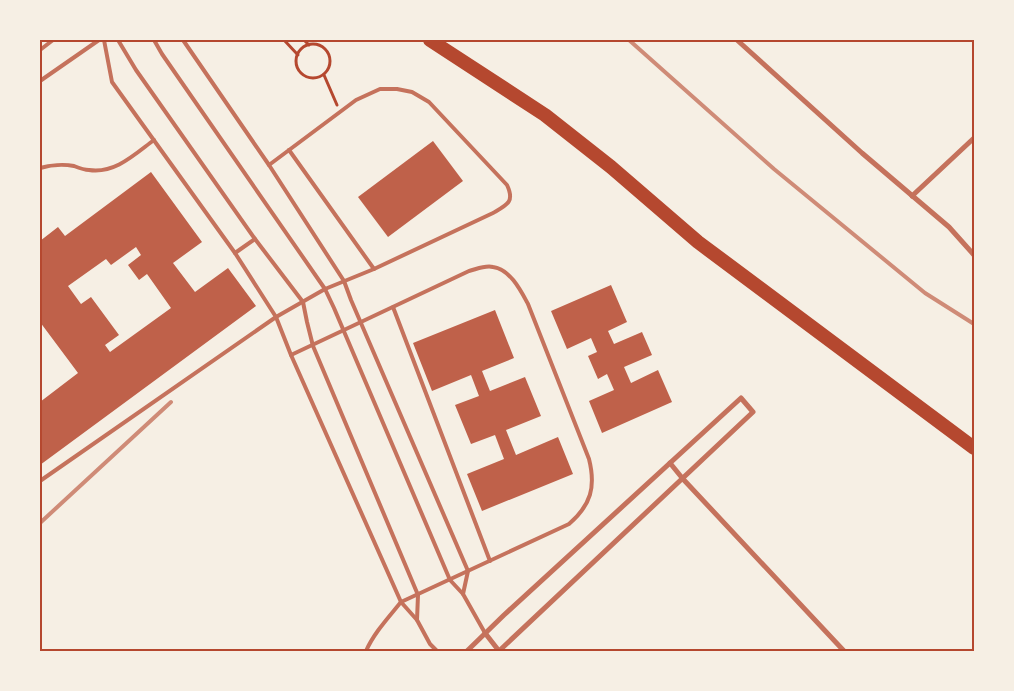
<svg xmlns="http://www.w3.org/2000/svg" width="1014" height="691" font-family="'Titillium Web',sans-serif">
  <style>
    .building { fill: #bf614a; fill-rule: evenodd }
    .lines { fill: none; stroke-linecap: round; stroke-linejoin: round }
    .path { stroke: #b5482f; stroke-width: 3 }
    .service { stroke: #c5725c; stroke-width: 4 }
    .minor { stroke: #c5725c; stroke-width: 5 }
    .trunk { stroke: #b5482f; stroke-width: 14 }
    .rail { stroke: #cf8b77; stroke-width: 4 }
    .neatline { fill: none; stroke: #b5482f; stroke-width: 2 }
  </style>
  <rect width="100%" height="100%" fill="#f6efe4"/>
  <g class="building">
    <polygon points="433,141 463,181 388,237 358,197"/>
    <path d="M151 172 202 242 173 263 195 292 228 268 256 306 40 465V402L78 373 40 322V241L58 227 65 236ZM136 247 141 255 128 265 139 280 147 274 171 308 110 352 105 345 119 335 91 297 81 304 68 286 106 259 111 265Z"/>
    <polygon points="611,285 627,322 608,331 614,344 642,332 652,355 624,367 631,383 658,370 672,402 602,433 589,401 614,390 607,374 598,379 588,356 597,352 591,338 567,349 551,311"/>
    <polygon points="495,310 514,358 482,371 490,391 525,377 541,416 506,430 516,455 558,437 573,474 482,511 467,474 504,459 495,435 471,444 455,405 479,396 471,375 432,391 413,343"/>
  </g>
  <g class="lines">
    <g class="path">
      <polyline points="284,40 298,55"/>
      <polyline points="304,40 309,45"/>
      <circle cx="313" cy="61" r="17"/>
      <polyline points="324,75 337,105"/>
    </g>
    <g class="service">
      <polyline points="104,40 112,82 235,253 276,317 291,355 401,602 417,620"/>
      <polyline points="118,40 136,70 255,239 303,302 307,322 313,346 418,595 417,620 430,644 437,651"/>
      <polyline points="154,40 162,54 325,289 334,308 450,580 463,594 485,633"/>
      <polyline points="183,40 269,165 344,281 351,300 468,571 463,594"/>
      <polyline points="40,50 53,40"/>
      <polyline points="40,81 99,40"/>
      <polyline points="289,150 374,269"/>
      <path d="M40 168C50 165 64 164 74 166 79 168 84 170 89 170 115 174 135 154 154 140"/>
      <polyline points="235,253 255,239"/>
      <polyline points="393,307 490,561"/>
      <path d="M291 355 469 271C477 269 485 265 493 267 510 269 521 291 528 304L589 459C596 487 591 505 569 524L401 602C388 618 374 633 366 651"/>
      <path d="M40 481 276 317 325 289 374 269 493 213C507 205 515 202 507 185L429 102 412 92 397 89H380L356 100 269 165"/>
    </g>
    <g class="minor">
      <polyline points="737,40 862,153 949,227 974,255"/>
      <polyline points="912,196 974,138"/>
      <polyline points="670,463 683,479 844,651"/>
      <polyline points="485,633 499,651"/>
      <polyline points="467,651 504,615 741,398 753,412 499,651"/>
    </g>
    <polyline class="trunk" points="430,40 545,115 611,167 698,242 974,448"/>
    <g class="rail">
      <polyline points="629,40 774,169 925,293 974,324"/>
      <polyline points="40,523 171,402"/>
    </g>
  </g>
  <rect width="1014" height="691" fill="none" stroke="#f6efe4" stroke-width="82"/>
  <rect x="41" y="41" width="932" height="609" class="neatline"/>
</svg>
